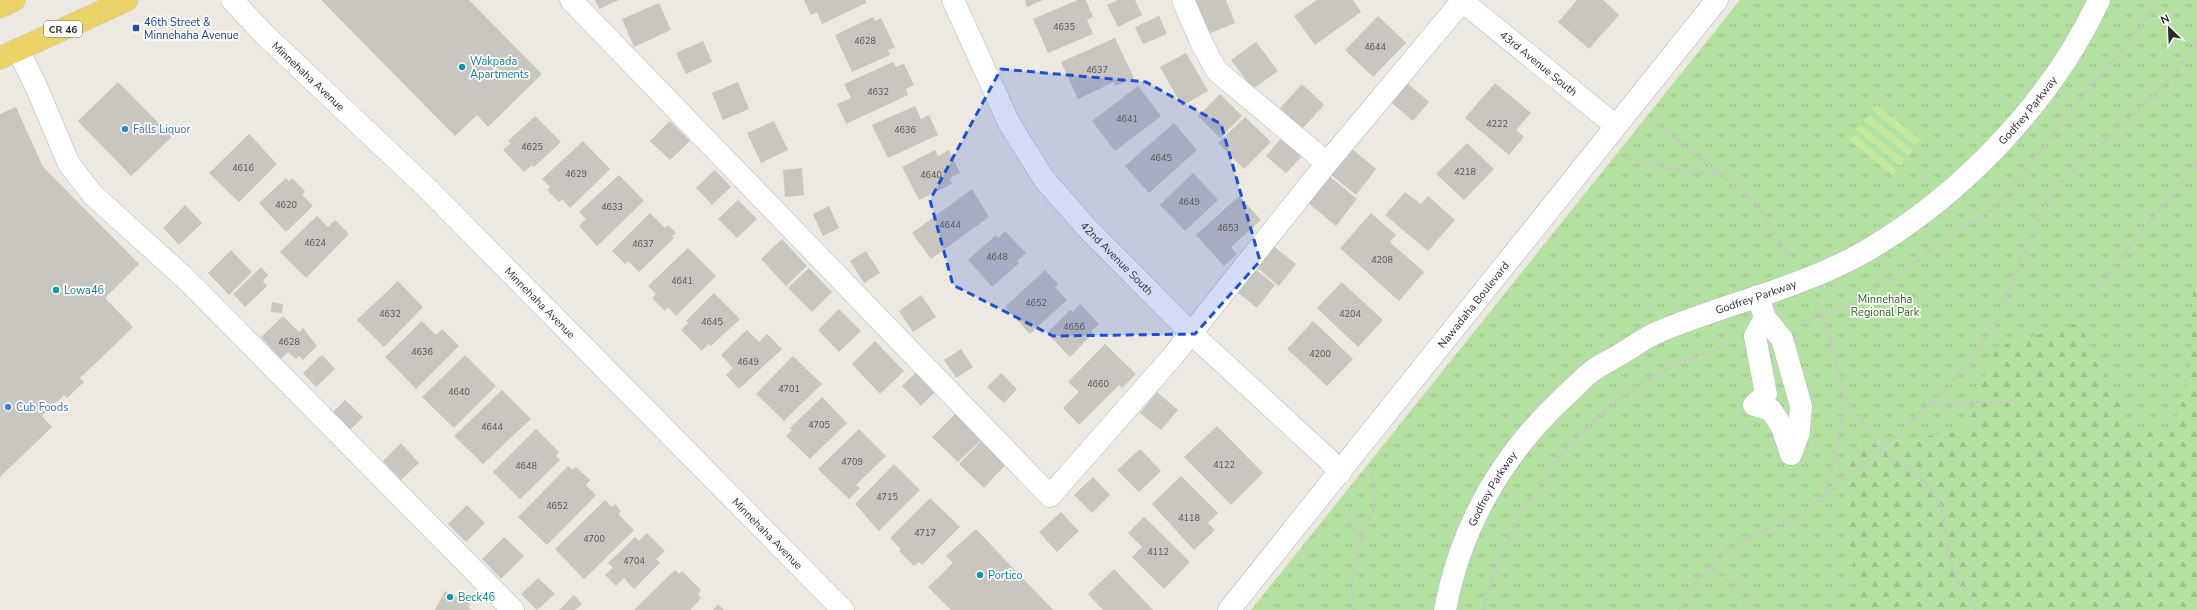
<svg xmlns="http://www.w3.org/2000/svg" width="2197" height="610" font-family="'Nunito Sans',sans-serif">
  <style>
    .grass { fill: url(#grass-tufts) }
    .forest { fill: url(#forest-firs) }
    .pitch { fill: #c4e89c }
    .building { fill: #c9c5bf }
    .lines { fill: none; stroke-linecap: round; stroke-linejoin: round }
    .minor-casing { stroke: #b3b6bf; stroke-width: 23 }
    .major-casing { stroke: #c8c8c8; stroke-width: 23 }
    .path { stroke: #c8c8c8; stroke-width: 2.5; stroke-dasharray: 3 2; stroke-linecap: butt }
    .minor { stroke: #fff; stroke-width: 22 }
    .major { stroke: #ebd368; stroke-width: 22 }
    .marked { fill: #1d4ed8; fill-opacity: 0.2; stroke: #1d4ed8; stroke-width: 3; stroke-dasharray: 8 5; stroke-linejoin: round }
    .transit-dot { fill: #1a4fb4; stroke: #fff; stroke-width: 1.5 }
    .culture-dot { fill: #0f9aa8; stroke: #fff; stroke-width: 1.5 }
    .shop-dot { fill: #3f7fe0; stroke: #fff; stroke-width: 1.5 }
    .labels { text-anchor: middle; stroke-width: 3.5; stroke-linejoin: round; paint-order: stroke }
    .number-label { font-size: 9px; fill: #545352 }
    .shield { fill: #fff; stroke: #6c6c6c; stroke-width: 1 }
    .shield-label { font-size: 10px; font-weight: bold; fill: #2d2d2d }
    .transit-label { font-size: 11px; fill: #164399; stroke: #fff; text-anchor: start }
    .culture-label { font-size: 11px; fill: #0d838f; stroke: #fff; text-anchor: start }
    .street-label { font-size: 11px; fill: #2d2d2d; stroke: #fff }
    .shop-label { font-size: 11px; fill: #366cbe; stroke: #fff; text-anchor: start }
    .park-label { font-size: 11px; fill: #2a681e; stroke: #fff }
  </style>
  <defs>
    <pattern id="grass-tufts" width="24" height="20" patternUnits="userSpaceOnUse"><rect width="24" height="20" fill="#b3e1a0"/><path d="M3 7l-1-3M5 7V3M7 7l1-3M15 17l-1-3M17 17v-4M19 17l1-3" fill="none" stroke="#9ac18a"/></pattern>
    <pattern id="forest-firs" width="22" height="20" patternUnits="userSpaceOnUse"><rect width="22" height="20" fill="#b3e1a0"/><path d="M5 1l3.5 6h-7zM16 11l3.5 6h-7z" fill="#9ac18a"/></pattern>
  </defs>
  <rect width="100%" height="100%" fill="#eee9e0"/>
  <polygon class="grass" points="1740,0 2197,0 2197,610 1251,610"/>
  <polygon class="forest" points="2197,283 2197,610 1828,610 1858,603 1846,505 1852,447 1963,431 1996,347 2079,323 2134,434 2174,426 2191,364 2193,284"/>
  <g class="pitch">
    <polygon points="1877,105 1921,140 1916,146 1872,110"/>
    <polygon points="1869,115 1913,150 1908,156 1864,120"/>
    <polygon points="1861,125 1905,160 1900,166 1856,130"/>
    <polygon points="1854,134 1897,170 1892,175 1849,140"/>
  </g>
  <g class="building">
    <polygon points="321,0 469,0 542,74 488,127 477,115 455,136"/>
    <polygon points="595,0 619,0 599,9"/>
    <polygon points="804,0 865,0 866,3 822,24 817,12 811,15"/>
    <polygon points="1025,0 1043,0 1027,7"/>
    <polygon points="1078,0 1086,0 1093,17 1087,20 1093,34 1048,53 1033,19"/>
    <polygon points="1118,0 1135,0 1142,15 1118,27 1107,5"/>
    <polygon points="1194,0 1226,0 1235,23 1208,34"/>
    <polygon points="1317,0 1353,0 1361,12 1315,45 1294,16"/>
    <polygon points="1577,0 1603,0 1619,15 1589,49 1558,22"/>
    <polygon points="659,3 671,30 634,47 622,19"/>
    <polygon points="1159,16 1167,34 1143,44 1135,27"/>
    <polygon points="1378,16 1406,43 1373,77 1345,50"/>
    <polygon points="873,17 875,21 881,18 895,47 888,50 890,55 852,72 835,35"/>
    <polygon points="1115,38 1134,78 1115,86 1114,82 1078,99 1061,62"/>
    <polygon points="703,41 712,62 686,74 676,53"/>
    <polygon points="1256,42 1278,71 1253,89 1231,60"/>
    <polygon points="1186,53 1208,91 1182,106 1160,67"/>
    <polygon points="893,62 896,67 904,64 914,85 906,89 908,95 846,124 837,104 851,98 844,84"/>
    <polygon points="1404,80 1429,102 1413,121 1387,99"/>
    <polygon points="118,82 172,137 131,176 78,121"/>
    <polygon points="738,82 749,109 723,120 712,93"/>
    <polygon points="1495,83 1531,113 1516,130 1524,137 1509,155 1465,118"/>
    <polygon points="1302,84 1324,105 1302,129 1280,108"/>
    <polygon points="1138,86 1161,116 1115,151 1092,121"/>
    <polygon points="1220,94 1242,116 1220,138 1198,116"/>
    <polygon points="915,106 921,119 929,115 938,135 888,158 872,125"/>
    <polygon points="16,107 43,167 139,264 105,298 133,327 80,378 84,382 67,398 64,395 42,416 52,427 0,477 0,114"/>
    <polygon points="535,116 561,142 534,167 532,165 524,172 503,150 511,143 508,141"/>
    <polygon points="1245,117 1271,142 1244,169 1218,143"/>
    <polygon points="670,121 690,141 670,160 650,141"/>
    <polygon points="774,121 788,150 761,163 747,133"/>
    <polygon points="1174,123 1197,150 1149,193 1125,166"/>
    <polygon points="249,134 277,164 239,202 209,173"/>
    <polygon points="1283,136 1304,154 1286,173 1266,156"/>
    <polygon points="583,141 610,169 570,208 562,199 559,202 547,190 550,187 542,179"/>
    <polygon points="1467,143 1494,169 1464,200 1436,174"/>
    <polygon points="1351,148 1376,169 1356,195 1330,174"/>
    <polygon points="935,150 938,156 949,150 960,173 950,178 952,184 919,200 902,167"/>
    <polygon points="802,168 804,195 785,197 783,170"/>
    <polygon points="715,170 731,187 712,205 696,188"/>
    <polygon points="1193,173 1218,200 1185,231 1160,205"/>
    <polygon points="619,175 644,201 597,246 579,226 586,219 579,212"/>
    <polygon points="1329,176 1357,199 1336,226 1307,202"/>
    <polygon points="286,178 289,181 292,178 305,191 302,195 313,206 286,232 259,203"/>
    <polygon points="972,189 989,217 931,259 912,233"/>
    <polygon points="1405,192 1421,204 1428,196 1455,220 1428,251 1385,215"/>
    <polygon points="1239,196 1261,220 1231,247 1237,254 1224,266 1196,235"/>
    <polygon points="738,200 757,219 737,238 718,219"/>
    <polygon points="185,205 202,223 179,245 163,228"/>
    <polygon points="829,206 839,228 823,236 813,214"/>
    <polygon points="650,213 665,228 668,225 676,233 672,236 674,238 639,272 628,261 625,264 612,251"/>
    <polygon points="1371,213 1396,235 1390,242 1424,272 1399,301 1340,248"/>
    <polygon points="317,216 328,227 335,220 349,234 306,278 280,252"/>
    <polygon points="1005,231 1026,253 1017,261 1019,263 992,287 968,260 996,235 998,238"/>
    <polygon points="782,239 807,266 786,286 761,259"/>
    <polygon points="1272,245 1296,264 1279,286 1255,266"/>
    <polygon points="688,248 716,276 676,316 668,307 665,311 652,298 656,294 648,286"/>
    <polygon points="231,250 252,272 229,295 208,273"/>
    <polygon points="866,251 880,273 864,283 850,261"/>
    <polygon points="261,267 268,275 263,281 267,286 245,307 233,294"/>
    <polygon points="809,268 832,292 812,312 788,288"/>
    <polygon points="1255,269 1275,285 1257,308 1237,292"/>
    <polygon points="1045,270 1058,284 1055,287 1067,300 1030,334 1005,307"/>
    <polygon points="398,281 423,307 384,347 357,320"/>
    <polygon points="1342,282 1383,320 1358,347 1317,308"/>
    <polygon points="714,293 740,319 711,346 708,344 702,351 681,330 688,323 686,321"/>
    <polygon points="921,295 936,317 913,332 899,311"/>
    <polygon points="272,302 283,304 282,313 271,312"/>
    <polygon points="1080,304 1099,324 1091,331 1093,333 1070,357 1047,333 1070,310 1073,312"/>
    <polygon points="839,309 861,331 839,352 818,330"/>
    <polygon points="283,316 299,332 303,328 317,346 303,360 299,356 296,359 288,352 281,359 261,337"/>
    <polygon points="422,321 436,335 442,329 459,346 416,389 385,357"/>
    <polygon points="1313,321 1353,359 1327,386 1287,349"/>
    <polygon points="747,330 759,342 767,334 782,349 739,389 726,375 733,368 721,355"/>
    <polygon points="875,341 904,371 880,394 852,364"/>
    <polygon points="1105,344 1136,374 1122,388 1119,385 1079,425 1063,408 1079,392 1068,382"/>
    <polygon points="961,349 973,367 956,378 944,360"/>
    <polygon points="322,355 335,369 316,387 303,373"/>
    <polygon points="465,355 496,386 454,428 422,397"/>
    <polygon points="793,356 822,384 784,421 756,394"/>
    <polygon points="922,367 941,386 921,406 902,386"/>
    <polygon points="1001,373 1017,389 1004,403 987,387"/>
    <polygon points="502,390 531,419 483,464 454,436"/>
    <polygon points="1157,392 1178,410 1161,430 1140,413"/>
    <polygon points="822,397 847,423 810,459 786,436 792,430 790,428"/>
    <polygon points="345,400 363,417 350,430 332,413"/>
    <polygon points="957,412 983,438 958,462 932,437"/>
    <polygon points="1217,426 1263,473 1231,505 1184,457"/>
    <polygon points="536,429 559,452 556,456 560,460 520,499 493,472"/>
    <polygon points="859,429 886,456 856,485 860,488 849,499 818,469"/>
    <polygon points="981,441 1006,464 984,488 959,464"/>
    <polygon points="401,443 419,463 401,480 383,461"/>
    <polygon points="1140,449 1161,471 1139,492 1117,470"/>
    <polygon points="894,464 920,490 879,531 855,504"/>
    <polygon points="568,466 572,470 576,467 590,480 586,485 596,495 547,545 518,517"/>
    <polygon points="1181,476 1218,513 1208,523 1215,530 1194,550 1152,504"/>
    <polygon points="1093,477 1110,495 1092,513 1074,495"/>
    <polygon points="930,498 960,527 922,565 919,562 914,566 899,551 901,549 890,538"/>
    <polygon points="605,500 612,507 615,504 621,511 618,514 634,530 584,579 555,549"/>
    <polygon points="467,505 485,523 466,542 448,524"/>
    <polygon points="1061,512 1079,531 1057,552 1039,532"/>
    <polygon points="1144,517 1190,562 1164,589 1132,557 1142,547 1128,533"/>
    <polygon points="976,529 1053,610 951,610 928,587 953,563 946,556"/>
    <polygon points="647,533 665,551 656,559 660,563 634,589 624,578 616,586 605,575 613,568 608,563 635,537 639,541"/>
    <polygon points="504,537 524,556 501,579 482,559"/>
    <polygon points="1114,569 1153,610 1103,610 1088,594"/>
    <polygon points="675,570 679,574 682,571 701,590 698,595 701,598 690,610 634,610"/>
    <polygon points="538,578 555,594 537,610 521,594"/>
    <polygon points="445,591 470,603 468,608 472,610 435,610"/>
    <polygon points="574,595 582,604 575,610 559,610"/>
    <polygon points="718,604 724,610 713,610"/>
  </g>
  <g class="lines">
    <defs>
      <g id="minor">
        <path id="s1" d="M232 0 265 35 429 190 843 610"/>
        <polyline points="571,0 1050,496 1173,356 1327,163 1463,0"/>
        <path id="s2" d="M953 0 1009 123 1044 179 1086 227 1191 333 1329 460 1340 473"/>
        <polyline points="1183,0 1203,46 1217,71 1327,163"/>
        <path id="s3" d="M1461 0 1616 126"/>
        <polyline points="18,50 35,84 69,164 93,195 187,280 513,610"/>
        <polyline points="1758,296 1765,318 1782,339 1801,406 1799,432 1791,454"/>
        <polyline points="1765,318 1755,336 1766,394 1754,405 1771,410 1782,427 1791,454"/>
        <path id="s4" d="M1229 610 1717 0"/>
        <path id="s5" d="M1445 610C1461 526 1502 455 1564 397 1573 389 1582 379 1592 371 1602 364 1613 359 1624 352 1634 346 1645 338 1656 333 1725 303 1800 289 1866 251 1962 195 2052 101 2099 0"/>
      </g>
      <g id="major">
        <polyline points="0,7 14,0"/>
        <polyline points="0,58 127,0"/>
      </g>
    </defs>
    <use href="#minor" class="minor-casing"/>
    <use href="#major" class="major-casing"/>
    <g class="path">
      <polyline points="1653,121 1755,202 1791,258"/>
      <polyline points="1624,157 1668,168 1721,176"/>
      <polyline points="2095,290 2197,162"/>
      <polyline points="1816,303 1823,316 1833,350 1844,396 1881,450 1922,479 1940,502 1952,569 1976,610"/>
      <polyline points="1801,322 1823,316 1860,300 1891,280 1956,232 1987,214 2006,194 2082,97 2141,27 2154,0"/>
      <polyline points="1930,404 2014,401"/>
      <polyline points="1823,497 1839,438 1843,396"/>
      <polyline points="1343,509 1361,539"/>
      <polyline points="1709,567 1739,589 1748,610"/>
      <path d="M1354 610C1350 588 1354 561 1361 540 1371 511 1382 507 1371 473"/>
      <path d="M1484 610C1506 514 1569 424 1656 375 1679 362 1706 353 1732 344"/>
      <polyline points="1679,610 1686,597 1709,567 1735,545 1767,529 1799,516 1881,450 1968,365 1998,319 2024,252 2048,200 2062,181 2080,162 2129,119 2176,72 2197,41"/>
    </g>
    <use href="#minor" class="minor"/>
    <use href="#major" class="major"/>
  </g>
  <path class="marked" d="M1001 69 1146 82 1221 124 1260 261 1195 334 1053 336 953 285 930 200Z"/>
  <rect class="transit-dot" x="132" y="24" width="8" height="8" rx="2"/>
  <g class="culture-dot">
    <circle cx="462" cy="67" r="4"/>
    <circle cx="56" cy="290" r="4"/>
    <circle cx="980" cy="575" r="4"/>
    <circle cx="450" cy="597" r="4"/>
  </g>
  <g class="shop-dot">
    <circle cx="125" cy="129" r="4"/>
    <circle cx="8" cy="407" r="4"/>
  </g>
  <g class="labels">
    <g class="number-label">
      <text x="1064" y="30">4635</text>
      <text x="865" y="44">4628</text>
      <text x="1375" y="50">4644</text>
      <text x="1097" y="73">4637</text>
      <text x="878" y="95">4632</text>
      <text x="1127" y="122">4641</text>
      <text x="1497" y="127">4222</text>
      <text x="905" y="133">4636</text>
      <text x="532" y="150">4625</text>
      <text x="1161" y="161">4645</text>
      <text x="243" y="171">4616</text>
      <text x="1465" y="175">4218</text>
      <text x="576" y="177">4629</text>
      <text x="931" y="178">4640</text>
      <text x="1189" y="205">4649</text>
      <text x="286" y="208">4620</text>
      <text x="612" y="210">4633</text>
      <text x="950" y="228">4644</text>
      <text x="1228" y="231">4653</text>
      <text x="315" y="246">4624</text>
      <text x="643" y="247">4637</text>
      <text x="997" y="260">4648</text>
      <text x="1382" y="263">4208</text>
      <text x="682" y="284">4641</text>
      <text x="1036" y="306">4652</text>
      <text x="390" y="317">4632</text>
      <text x="1350" y="317">4204</text>
      <text x="712" y="325">4645</text>
      <text x="1074" y="330">4656</text>
      <text x="289" y="345">4628</text>
      <text x="422" y="355">4636</text>
      <text x="1320" y="357">4200</text>
      <text x="748" y="365">4649</text>
      <text x="1098" y="387">4660</text>
      <text x="789" y="392">4701</text>
      <text x="459" y="395">4640</text>
      <text x="819" y="428">4705</text>
      <text x="492" y="430">4644</text>
      <text x="852" y="465">4709</text>
      <text x="1224" y="468">4122</text>
      <text x="526" y="469">4648</text>
      <text x="887" y="500">4715</text>
      <text x="557" y="509">4652</text>
      <text x="1189" y="521">4118</text>
      <text x="925" y="536">4717</text>
      <text x="594" y="542">4700</text>
      <text x="1158" y="555">4112</text>
      <text x="634" y="564">4704</text>
    </g>
    <rect class="shield" x="44" y="21" width="38" height="16" rx="3"/>
    <g class="shield-label">
      <text x="63" y="33">CR 46</text>
    </g>
    <g class="transit-label">
      <text x="144" y="26">46th Street &amp;<tspan x="144" dy="13">Minnehaha Avenue</tspan></text>
    </g>
    <g class="culture-label">
      <text x="470" y="65">Wakpada<tspan x="470" dy="13">Apartments</tspan></text>
      <text x="64" y="294">Lowa46</text>
      <text x="988" y="579">Portico</text>
      <text x="458" y="601">Beck46</text>
    </g>
    <g class="street-label">
      <text dy="4" stroke="none"><textPath href="#s3" startOffset="100">43rd Avenue South</textPath></text>
      <text dy="4" stroke="none"><textPath href="#s1" startOffset="108">Minnehaha Avenue</textPath></text>
      <text dy="4" stroke="none"><textPath href="#s5" startOffset="802">Godfrey Parkway</textPath></text>
      <text dy="4" stroke="none"><textPath href="#s2" startOffset="309">42nd Avenue South</textPath></text>
      <text dy="4" stroke="none"><textPath href="#s5" startOffset="467">Godfrey Parkway</textPath></text>
      <text dy="4" stroke="none"><textPath href="#s1" startOffset="432">Minnehaha Avenue</textPath></text>
      <text dy="4" stroke="none"><textPath href="#s4" startOffset="391">Nawadaha Boulevard</textPath></text>
      <text dy="4" stroke="none"><textPath href="#s5" startOffset="131">Godfrey Parkway</textPath></text>
      <text dy="4" stroke="none"><textPath href="#s1" startOffset="756">Minnehaha Avenue</textPath></text>
    </g>
    <g class="shop-label">
      <text x="133" y="133">Falls Liquor</text>
      <text x="16" y="411">Cub Foods</text>
    </g>
    <g class="park-label">
      <text x="1885" y="303">Minnehaha<tspan x="1885" dy="13">Regional Park</tspan></text>
    </g>
  </g>
  <g transform="translate(2169 28) rotate(336)" stroke="#ffffff" stroke-width="3" paint-order="stroke">
  <path d="M0-3L7 15L0 10L-7 15Z" fill="#2d2d2d"/>
  <text y="-6" font-size="11" font-weight="bold" text-anchor="middle" fill="#2d2d2d">N</text>
  </g>
</svg>
